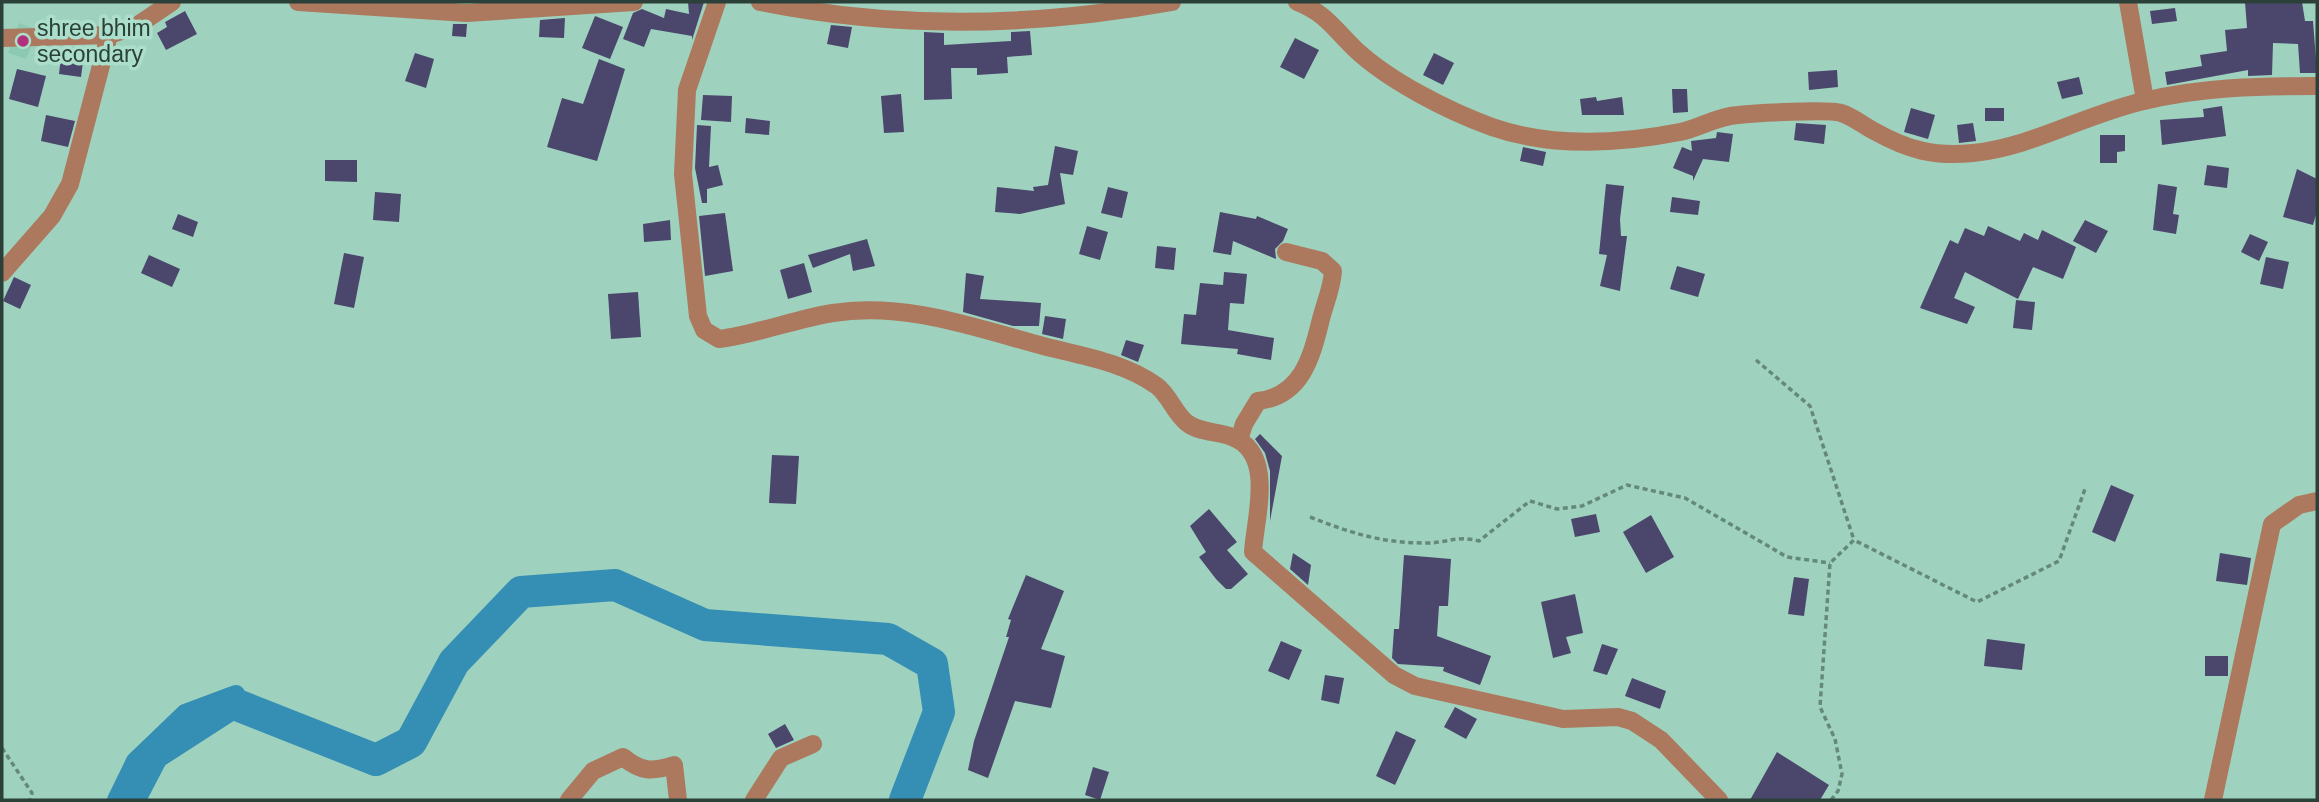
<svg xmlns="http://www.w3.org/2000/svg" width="2319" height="802" font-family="Arial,sans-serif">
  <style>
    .built { fill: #8cc9b3 }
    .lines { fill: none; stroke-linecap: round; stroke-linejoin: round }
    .canal { stroke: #358eb3; stroke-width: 18 }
    .river { stroke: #358eb3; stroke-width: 32 }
    .building { fill: #4b466b }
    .path { stroke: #64897b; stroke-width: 3.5; stroke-dasharray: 5 3.5; stroke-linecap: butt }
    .minor { stroke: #ac795e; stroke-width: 18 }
    .poi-dot { fill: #b3317c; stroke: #abdfcb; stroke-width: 2.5 }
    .labels { text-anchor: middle; stroke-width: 7; stroke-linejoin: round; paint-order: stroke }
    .poi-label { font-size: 23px; fill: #2b4038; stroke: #abdfcb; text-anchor: start }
  </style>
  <rect width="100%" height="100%" fill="#9ed2bf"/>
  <polygon class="built" points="19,23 38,30 26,59 8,53"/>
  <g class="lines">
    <polyline class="canal" points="116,800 135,761 185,713 236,694"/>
    <polyline class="river" points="129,800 153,754 232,703 376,760 411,742 454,662 521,592 615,585 705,625 888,639 932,664 939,712 905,800"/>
  </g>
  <g class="building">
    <polygon points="688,2 704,2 692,40 692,36 651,29 644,47 623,39 633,13 642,9 664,18 666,9 689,14"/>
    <polygon points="2245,2 2302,2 2305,21 2313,21 2317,73 2300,73 2298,44 2273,43 2272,75 2248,76 2248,70 2167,85 2165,72 2202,66 2200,55 2227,51 2225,30 2247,28"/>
    <polygon points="2175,8 2177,21 2152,24 2150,11"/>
    <polygon points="185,11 197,34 166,50 157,33 167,27 165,22"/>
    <polygon points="595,16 623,27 610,59 582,48"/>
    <polygon points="565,18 564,38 539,37 540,20"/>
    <polygon points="453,24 467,24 466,37 452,36"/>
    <polygon points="831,25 852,27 848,48 827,44"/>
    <polygon points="1030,31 1032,55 1007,57 1008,73 977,75 977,68 951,68 952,99 924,100 924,32 944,33 944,45 1011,41 1011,32"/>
    <polygon points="1295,38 1319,50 1304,79 1280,67"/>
    <polygon points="85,47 81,77 59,74 62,48"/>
    <polygon points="415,53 434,59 426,88 405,81"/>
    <polygon points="1434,53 1454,63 1443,85 1423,75"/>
    <polygon points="599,59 625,69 597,161 547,147 562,98 583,104"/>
    <polygon points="17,69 46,76 38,107 9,99"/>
    <polygon points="1837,70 1838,87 1809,90 1808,72"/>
    <polygon points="2079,77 2083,94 2062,99 2057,82"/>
    <polygon points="1672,89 1687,89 1688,112 1673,113"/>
    <polygon points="901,94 904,132 884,133 881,96"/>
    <polygon points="703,95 732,96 731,122 701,120"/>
    <polygon points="1596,97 1597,101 1622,97 1624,115 1582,115 1580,99"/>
    <polygon points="2222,106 2226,136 2162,145 2160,120 2204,117 2203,109"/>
    <polygon points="1911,108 1935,115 1928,139 1904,132"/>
    <rect x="1985" y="108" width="19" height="13"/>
    <polygon points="46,115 75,121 68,147 41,141"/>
    <polygon points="746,118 770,121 769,135 745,133"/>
    <polygon points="1796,123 1826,125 1824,144 1794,140"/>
    <polygon points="1973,123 1976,141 1959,143 1957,125"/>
    <polygon points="697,125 711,126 709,167 718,165 723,185 707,189 707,203 702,203 695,168"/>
    <polygon points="1717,132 1733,134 1729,162 1703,159 1693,181 1693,176 1673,168 1682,147 1692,151 1691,141 1716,138"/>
    <polygon points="2100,135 2125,135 2125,151 2117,152 2117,163 2100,163"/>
    <polygon points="1055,146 1078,151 1073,175 1060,173 1065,204 1020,214 995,212 997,187 1034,191 1033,187 1048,185"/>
    <polygon points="1523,147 1546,152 1543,166 1520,161"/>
    <polygon points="325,160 357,160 357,182 325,181"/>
    <polygon points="2207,165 2229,168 2227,188 2204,185"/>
    <polygon points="2297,169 2317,179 2317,211 2313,225 2283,217"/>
    <polygon points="1606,184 1624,186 1620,219 1621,236 1627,236 1620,291 1600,286 1607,255 1599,254"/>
    <polygon points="2158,184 2177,187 2173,214 2179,215 2176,234 2153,230"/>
    <polygon points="1108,187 1128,192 1122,218 1101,213"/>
    <polygon points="375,192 401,194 399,222 373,220"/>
    <polygon points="1672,197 1700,201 1698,215 1670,212"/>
    <polygon points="1220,212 1256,219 1257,216 1288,229 1283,241 1275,249 1276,259 1233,241 1231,255 1213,252"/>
    <polygon points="725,213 733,271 705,276 699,216"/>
    <polygon points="178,214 198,222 193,237 172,229"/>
    <polygon points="670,220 671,240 644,242 643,224"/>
    <polygon points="2085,220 2108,231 2096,253 2073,241"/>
    <polygon points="1087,226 1108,232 1100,260 1079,254"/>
    <polygon points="1988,226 2020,241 2024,233 2038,240 2042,230 2076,247 2063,279 2033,267 2018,299 1965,272 1954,298 1975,307 1967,324 1920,308 1950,240 1958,244 1965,228 1984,236"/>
    <polygon points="2250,234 2268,242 2259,261 2241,252"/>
    <polygon points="867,239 875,266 853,271 850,254 813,268 808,255"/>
    <polygon points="1157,246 1176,248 1174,270 1155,268"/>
    <polygon points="344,253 364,257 354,308 334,304"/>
    <polygon points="149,255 180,269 172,287 141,273"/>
    <polygon points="2266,257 2289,262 2283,289 2260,284"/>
    <polygon points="804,263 812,292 788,299 780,270"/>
    <polygon points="1677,266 1705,274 1698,297 1670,289"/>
    <polygon points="1224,272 1247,274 1244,304 1230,303 1228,330 1274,338 1271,360 1237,354 1238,349 1181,344 1184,314 1196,315 1200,283 1223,285"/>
    <polygon points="966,273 984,276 980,299 1041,303 1039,326 1013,326 963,312"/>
    <polygon points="14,277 31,285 20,309 3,301"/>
    <polygon points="638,292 641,337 611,339 608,294"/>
    <polygon points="2016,300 2035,302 2032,330 2013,328"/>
    <polygon points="1045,316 1066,319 1063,339 1042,334"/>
    <polygon points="1126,340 1144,345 1138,362 1121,355"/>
    <polygon points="1260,434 1282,456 1270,521 1270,471 1265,453 1255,439"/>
    <polygon points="772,455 799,456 796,504 769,503"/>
    <polygon points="2111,485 2134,495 2115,542 2092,532"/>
    <polygon points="1209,509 1237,542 1227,550 1248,574 1231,589 1226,589 1216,579 1199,557 1206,552 1190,526"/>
    <polygon points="1596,514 1600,532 1575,537 1571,519"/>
    <polygon points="1651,515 1674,557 1646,573 1623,532"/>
    <polygon points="1293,553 1311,565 1308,585 1290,569"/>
    <polygon points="2220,553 2251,558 2247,585 2216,581"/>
    <polygon points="1404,555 1451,559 1448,606 1439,606 1437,636 1491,656 1480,685 1443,671 1444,667 1398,664 1392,658 1394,629 1399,629"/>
    <polygon points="1026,575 1064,591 1041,649 1065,656 1051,708 1015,701 988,778 968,770 974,741 1009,637 1006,637 1011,620 1008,619"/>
    <polygon points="1794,577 1809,579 1804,616 1788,614"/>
    <polygon points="1575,594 1583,633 1566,637 1571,653 1553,658 1541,602"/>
    <polygon points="1987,639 2025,644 2022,670 1984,666"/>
    <polygon points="1281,641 1302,650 1289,680 1268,671"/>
    <polygon points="1602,644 1618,649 1607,675 1593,671"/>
    <rect x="2205" y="656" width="23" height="20"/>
    <polygon points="1325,675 1344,678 1339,704 1321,700"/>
    <polygon points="1632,678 1666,691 1660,709 1625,696"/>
    <polygon points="1455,707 1477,719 1466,739 1444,727"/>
    <polygon points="785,724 794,740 776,748 768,734"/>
    <polygon points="1396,731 1416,740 1395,785 1376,776"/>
    <polygon points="1777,752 1829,785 1820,800 1750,800"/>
    <polygon points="1093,767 1109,772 1100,800 1085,795"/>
  </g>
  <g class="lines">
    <g class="path">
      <polyline points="1756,360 1810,406 1854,540"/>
      <path d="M1310 517C1351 533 1381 543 1426 543 1448 543 1457 535 1479 541L1530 501 1557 509 1582 506 1627 485 1685 498 1787 557 1830 563"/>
      <polyline points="2,748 32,793 30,800"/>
      <polyline points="1831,800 1838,791 1842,774 1835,739 1820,707 1830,563 1854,540 1977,602 2059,561 2085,489"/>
    </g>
    <g class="minor">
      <polyline points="298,2 467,13 634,2"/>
      <path d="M717 2 687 90 683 174 698 316 704 330 719 339C758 334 795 319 833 313 905 301 979 329 1047 347 1084 356 1125 363 1157 386 1169 395 1175 414 1187 423 1200 433 1218 431 1232 437 1276 453 1255 518 1253 552L1394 675 1415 686 1563 719 1618 717 1632 721 1661 740 1719 800"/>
      <path d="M760 2C898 30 1034 27 1172 2"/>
      <path d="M1297 2C1327 14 1333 28 1355 49 1389 81 1448 111 1492 127 1552 148 1619 144 1680 132 1699 128 1718 116 1738 115 1755 113 1828 109 1841 113 1852 116 1864 126 1874 131 1908 150 1934 157 1973 153 2032 147 2086 114 2144 101 2201 87 2260 86 2317 86"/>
      <polyline points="2128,2 2145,100"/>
      <polyline points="2,38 109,35 135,27 172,2"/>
      <polyline points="2,273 52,216 70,184 109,35"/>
      <path d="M1239 440 1244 424 1258 401C1301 396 1311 359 1320 323 1324 305 1332 289 1333 271L1322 261 1286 252"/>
      <path d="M569 800 593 771 623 757C641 772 652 772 674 765L678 800"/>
      <polyline points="754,800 781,758 813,744"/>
      <polyline points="2213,800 2272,524 2299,505 2317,501"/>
    </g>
  </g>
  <circle class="poi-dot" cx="23" cy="41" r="7"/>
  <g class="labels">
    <g class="poi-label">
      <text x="37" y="36">shree bhim<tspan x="37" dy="26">secondary</tspan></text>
    </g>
  </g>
  <rect width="2319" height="802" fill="none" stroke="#2b4038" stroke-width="7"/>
</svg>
